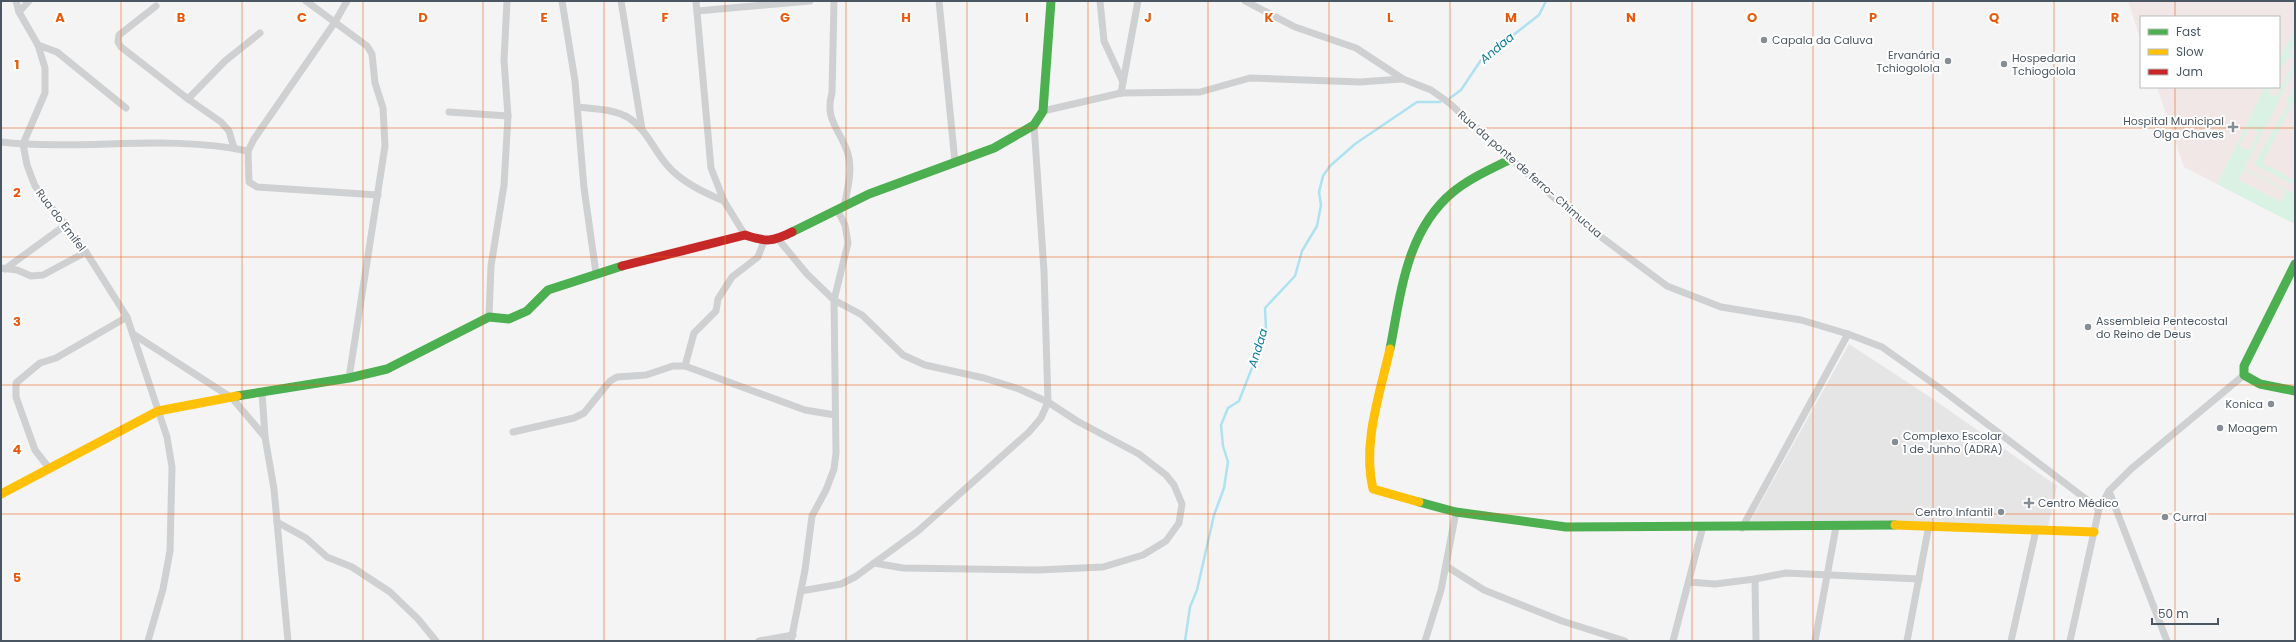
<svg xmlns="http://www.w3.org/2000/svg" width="2296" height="642" font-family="Poppins,sans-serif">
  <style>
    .education { fill: #e6e5e6 }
    .medical { fill: #f1e7e6 }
    .green { fill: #d9f2e3; fill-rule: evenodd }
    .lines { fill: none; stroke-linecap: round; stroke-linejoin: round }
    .stream { stroke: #aee2f0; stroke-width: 2.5 }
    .street { stroke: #ced0d2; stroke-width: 7 }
    .fast { stroke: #4caf50; stroke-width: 9 }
    .slow { stroke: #ffc107; stroke-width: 9 }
    .jam { stroke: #c62828; stroke-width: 9 }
    .grid { fill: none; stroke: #e8590c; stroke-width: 1; stroke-opacity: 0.55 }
    .poi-dot { fill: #868d94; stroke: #fff; stroke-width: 1.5 }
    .labels { text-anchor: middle; stroke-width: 4; stroke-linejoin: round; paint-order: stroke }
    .poi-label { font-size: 11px; fill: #4a5661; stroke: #fff; text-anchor: start }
    .street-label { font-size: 11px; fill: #4a5661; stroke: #fff }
    .water-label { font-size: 12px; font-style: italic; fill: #0c7c9b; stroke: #fff }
    .grid-label { font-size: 13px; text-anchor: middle; font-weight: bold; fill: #e8590c; stroke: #fff; stroke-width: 4; stroke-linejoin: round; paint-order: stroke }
  </style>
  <rect width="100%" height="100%" fill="#f4f4f4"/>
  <polygon class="education" points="1849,344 1933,399 2057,486 2048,526 1750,522"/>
  <polygon class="medical" points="2128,1 2295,1 2295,224 2184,167 2157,87 2279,87 2279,17 2141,17 2141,41"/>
  <g class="green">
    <polygon points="2295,29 2295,43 2289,53 2295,57 2295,59 2289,57 2279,71 2279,60"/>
    <path d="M2295 61V69L2244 168 2295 194V224L2217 184 2265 87H2271L2268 93 2276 97ZM2249 127 2259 132 2249 151 2239 146ZM2244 170 2286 191 2281 202 2239 180Z"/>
    <polygon points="2295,85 2295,99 2262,163 2292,179 2295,174 2294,185 2254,164 2289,103 2287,101"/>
  </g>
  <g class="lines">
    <g class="stream">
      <polyline points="1450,98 1461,90 1481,60 1539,15 1546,1"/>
      <polyline points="1185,641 1190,607 1197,590 1214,515 1224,488 1228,462 1223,446 1221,425 1228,408 1239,401 1257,355 1261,337 1266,329 1265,308 1295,276 1302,251 1317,226 1321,205 1319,192 1323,176 1330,166 1355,144 1417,102 1440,102"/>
    </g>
    <g class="street">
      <polyline points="16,1 19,12 38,45 45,68 45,93 23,144 27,165 35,186 86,252 127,317 167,437 172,467 170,551 163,589 148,641"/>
      <polyline points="306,1 367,46 372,54 375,83 383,108 385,146 349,378"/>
      <polyline points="347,1 335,22 254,139 248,151 249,182 257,187 378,195"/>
      <polyline points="562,1 575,81 584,188 596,273"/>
      <polyline points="621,1 642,129"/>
      <polyline points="696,1 711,168 724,201 745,235"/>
      <path d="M834 1 832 93C824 121 841 130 848 154 853 170 847 191 844 207"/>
      <polyline points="939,1 955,162"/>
      <polyline points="1100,1 1104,41 1123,82"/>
      <polyline points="1245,1 1295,27 1356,48 1403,79 1431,90 1448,102 1581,222 1667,286 1721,307 1801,320 1848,334 1882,347 1941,389 2099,509"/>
      <polyline points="156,6 119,35 118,42 121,47 188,99 221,122 229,131 234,148"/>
      <polyline points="697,11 810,1"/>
      <polyline points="19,12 29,1"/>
      <polyline points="38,45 57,52 126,108"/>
      <polyline points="1121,93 1138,1"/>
      <polyline points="188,99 225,61 260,33"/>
      <path d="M578 107C595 109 614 109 629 118 646 129 654 150 667 165 681 182 705 193 724 201"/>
      <polyline points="1043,111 1121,93 1200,92 1250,78 1360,82 1402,79"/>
      <polyline points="449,112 508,116"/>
      <path d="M1 142C83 151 167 134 248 151"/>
      <polyline points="778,239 807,274 834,300 862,315 903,355 925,365 984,378 1019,389 1048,402 1077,421 1139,454 1166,475 1174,485 1182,504 1179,523 1166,541 1143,555 1103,567 1038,570 903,568 874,563"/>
      <polyline points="1,268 17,270 31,276 43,275 86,252"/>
      <polyline points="5,269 64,226"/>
      <polyline points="489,317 491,266 504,185 508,116 504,60 507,1"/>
      <polyline points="133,334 232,398 265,437 274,489 288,641"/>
      <polyline points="685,366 694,333 716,311 718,299 732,277 758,257 764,241"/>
      <polyline points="262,393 265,436"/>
      <polyline points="513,432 574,418 584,413 610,381 617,377 646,375 673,366 685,366 805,410 835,415"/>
      <polyline points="49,468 35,450 16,397 16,383 40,363 56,358 127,317"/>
      <polyline points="2109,491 2167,641"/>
      <polyline points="277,522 306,538 327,557 352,567 390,592 418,619 436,641"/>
      <polyline points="1742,528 1848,334"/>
      <polyline points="1446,566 1484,590 1562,621 1625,641"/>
      <polyline points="1755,579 1756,641"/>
      <polyline points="1689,582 1715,584 1755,579 1786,573 1919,579"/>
      <polyline points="801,591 841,584 855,577 918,531 1029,432 1041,418 1048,402 1044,271 1034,125"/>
      <polyline points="759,641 793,635"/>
      <polyline points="791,641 805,570 812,516 826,490 834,469 836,453 834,300 848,243 845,225 838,211"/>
      <polyline points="1425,641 1441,590 1456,512"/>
      <polyline points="1673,641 1703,526"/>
      <polyline points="1815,641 1836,527"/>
      <polyline points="1907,641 1929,525"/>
      <polyline points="2011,641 2036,530"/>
      <polyline points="2070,641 2099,509 2109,491 2131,469 2244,375"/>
    </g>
    <g class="fast">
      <polyline points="792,232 869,194 994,148 1034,125 1043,111 1051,1"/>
      <polyline points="2295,264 2244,366 2244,375 2260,384 2295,391"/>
      <path d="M1390 349C1401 293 1406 231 1453 192 1470 178 1491 169 1511 159"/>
      <polyline points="237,396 349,378 387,369 489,317 509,319 527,311 548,290 622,266"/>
      <polyline points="1419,502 1456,512 1566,527 1895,525"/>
    </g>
    <g class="slow">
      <path d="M1390 349C1380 393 1362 444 1373 489L1419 502"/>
      <polyline points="1,494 158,411 237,396"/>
      <polyline points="1895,525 2094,532"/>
    </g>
    <path class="jam" d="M622 266 745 235C766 242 772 242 792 232"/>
  </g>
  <path class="grid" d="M121 1V641M242 1V641M363 1V641M483 1V641M604 1V641M725 1V641M846 1V641M967 1V641M1088 1V641M1208 1V641M1329 1V641M1450 1V641M1571 1V641M1692 1V641M1813 1V641M1933 1V641M2054 1V641M2175 1V17M2175 87V641M1 128H2295M1 257H2295M1 385H2295M1 514H2295"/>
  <g class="poi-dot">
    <circle cx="1764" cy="40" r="4"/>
    <circle cx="1948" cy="61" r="4"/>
    <circle cx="2004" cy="64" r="4"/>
    <path d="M2231 121h4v4h4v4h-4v4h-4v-4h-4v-4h4z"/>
    <circle cx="2088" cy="327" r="4"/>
    <circle cx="2271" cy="404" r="4"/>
    <circle cx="2220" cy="428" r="4"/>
    <circle cx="1895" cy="442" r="4"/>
    <path d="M2027 497h4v4h4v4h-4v4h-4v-4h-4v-4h4z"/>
    <circle cx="2001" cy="512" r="4"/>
    <circle cx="2165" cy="517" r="4"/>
  </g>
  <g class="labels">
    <g class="poi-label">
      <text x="1772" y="44">Capala da Caluva</text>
      <text x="1940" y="59" text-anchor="end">Ervanária<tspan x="1940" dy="13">Tchiogolola</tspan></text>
      <text x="2012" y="62">Hospedaria<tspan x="2012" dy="13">Tchiogolola</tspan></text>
      <text x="2224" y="125" text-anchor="end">Hospital Municipal<tspan x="2224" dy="13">Olga Chaves</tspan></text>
      <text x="2096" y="325">Assembleia Pentecostal<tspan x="2096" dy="13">do Reino de Deus</tspan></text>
      <text x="2263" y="408" text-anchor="end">Konica</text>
      <text x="2228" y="432">Moagem</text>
      <text x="1903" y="440">Complexo Escolar<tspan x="1903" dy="13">1 de Junho (ADRA)</tspan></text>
      <text x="2038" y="507">Centro Médico</text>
      <text x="1993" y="516" text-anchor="end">Centro Infantil</text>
      <text x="2173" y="521">Curral</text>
    </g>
    <g class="street-label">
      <text transform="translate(1530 174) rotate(41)" y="4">Rua da ponte de ferro- Chimucua</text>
      <text transform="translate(61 220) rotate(53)" y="4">Rua do Emifel</text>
    </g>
    <g class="water-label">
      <text transform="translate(1497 48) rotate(-40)" y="4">Andaa</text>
      <text transform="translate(1258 348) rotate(-73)" y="4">Andaa</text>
    </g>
  </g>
  <g class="grid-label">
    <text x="60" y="22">A</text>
    <text x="181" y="22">B</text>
    <text x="302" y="22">C</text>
    <text x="423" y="22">D</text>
    <text x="544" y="22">E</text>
    <text x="665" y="22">F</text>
    <text x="785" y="22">G</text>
    <text x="906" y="22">H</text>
    <text x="1027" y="22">I</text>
    <text x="1148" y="22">J</text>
    <text x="1269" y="22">K</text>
    <text x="1390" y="22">L</text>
    <text x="1511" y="22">M</text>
    <text x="1631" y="22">N</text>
    <text x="1752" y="22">O</text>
    <text x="1873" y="22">P</text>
    <text x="1994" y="22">Q</text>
    <text x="2115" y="22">R</text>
    <text x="17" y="69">1</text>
    <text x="17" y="197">2</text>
    <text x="17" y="326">3</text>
    <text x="17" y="454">4</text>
    <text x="17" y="582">5</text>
  </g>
  <rect width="2296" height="642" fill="none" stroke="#4a5661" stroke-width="4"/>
  <rect x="2140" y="16" width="140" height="72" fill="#ffffff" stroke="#b7bbc0"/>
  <rect x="2148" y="29" width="20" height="6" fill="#4caf50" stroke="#b7bbc0"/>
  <text x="2176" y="36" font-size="12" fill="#4a5661">Fast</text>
  <rect x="2148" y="49" width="20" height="6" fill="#ffc107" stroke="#b7bbc0"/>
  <text x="2176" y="56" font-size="12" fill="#4a5661">Slow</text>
  <rect x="2148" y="69" width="20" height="6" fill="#c62828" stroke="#b7bbc0"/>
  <text x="2176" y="76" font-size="12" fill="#4a5661">Jam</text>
  <path d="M2152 618v6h66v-6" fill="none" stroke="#4a5661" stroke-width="2"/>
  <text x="2158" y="618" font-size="12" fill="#4a5661" stroke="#ffffff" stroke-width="3" paint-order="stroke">50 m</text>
</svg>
